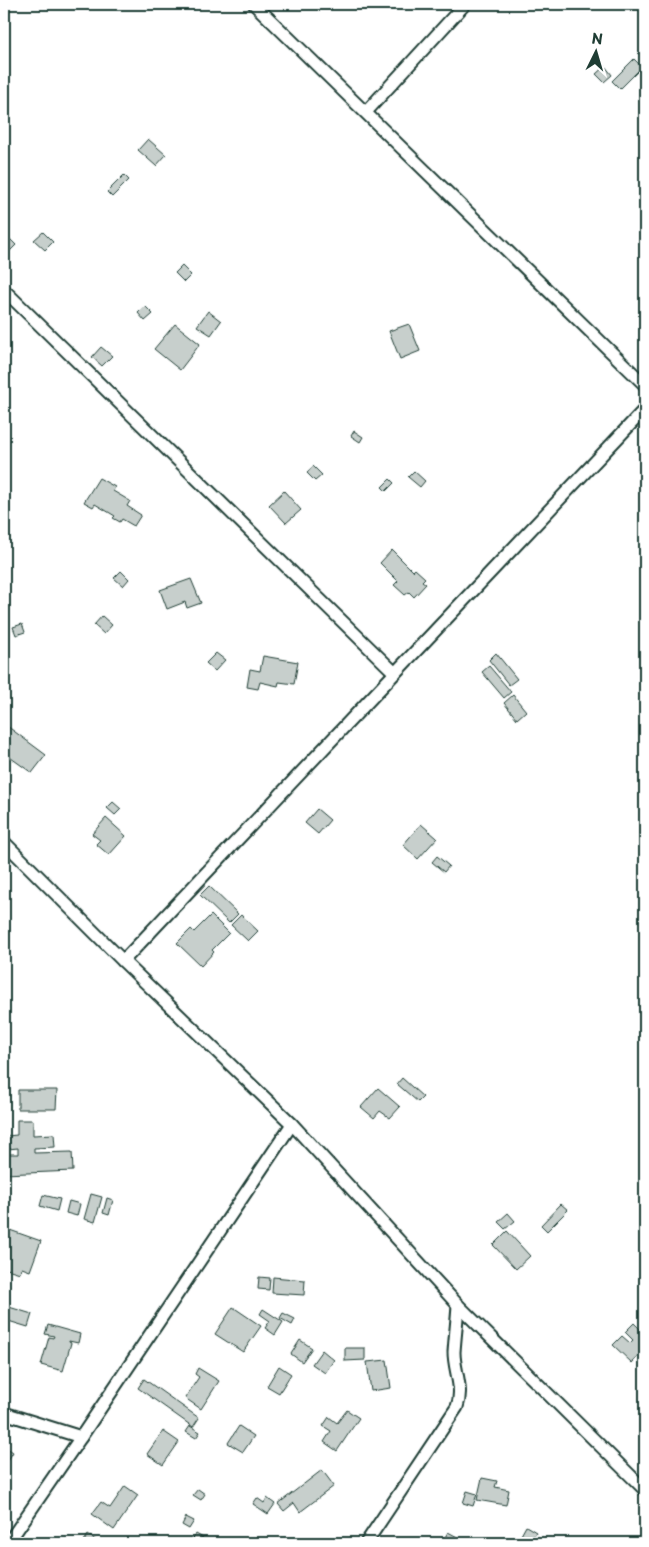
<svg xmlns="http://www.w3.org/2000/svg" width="649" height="1547" font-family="'Playpen Sans',sans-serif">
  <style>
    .building { fill: #c7cfcc; stroke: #1f3d34 }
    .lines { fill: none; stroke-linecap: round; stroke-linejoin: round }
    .minor-casing { stroke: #1f3d34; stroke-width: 15 }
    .minor { stroke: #fff; stroke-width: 11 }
  </style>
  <rect width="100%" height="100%" fill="#fff"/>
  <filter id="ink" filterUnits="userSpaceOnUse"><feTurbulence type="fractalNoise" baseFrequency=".02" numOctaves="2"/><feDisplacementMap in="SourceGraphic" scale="10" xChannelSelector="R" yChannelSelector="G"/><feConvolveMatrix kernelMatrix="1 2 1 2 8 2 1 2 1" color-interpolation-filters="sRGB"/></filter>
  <g filter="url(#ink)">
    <g class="building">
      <polygon points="634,59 642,67 620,89 612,81"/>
      <polygon points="605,66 612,75 604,82 596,74"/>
      <polygon points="148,139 166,155 156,166 138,150"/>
      <polygon points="124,175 129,180 112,197 107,192"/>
      <polygon points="43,232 53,242 45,250 34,240"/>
      <polygon points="4,233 16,245 5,256 4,255"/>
      <polygon points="182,266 191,275 184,282 175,273"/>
      <polygon points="145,306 153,314 145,321 138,313"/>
      <polygon points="208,311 221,321 211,335 197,326"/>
      <polygon points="175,324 200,344 180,370 154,349"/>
      <polygon points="409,324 420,351 400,359 389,331"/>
      <polygon points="101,347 112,356 102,366 92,357"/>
      <polygon points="354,431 363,437 360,442 351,436"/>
      <polygon points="313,466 322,475 315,481 307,473"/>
      <polygon points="414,471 425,481 420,487 408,477"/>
      <polygon points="99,478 115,487 113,491 130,501 127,506 141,515 134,526 122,519 120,522 113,518 115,516 95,504 93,507 84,502"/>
      <polygon points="390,479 394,483 386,491 382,487"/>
      <polygon points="284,491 301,510 286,523 269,505"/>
      <polygon points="392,550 413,571 415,569 425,578 422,581 426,584 414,597 409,592 405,595 394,585 398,581 380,563"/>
      <polygon points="121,571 129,579 123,586 114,578"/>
      <polygon points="191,579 201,603 187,608 185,602 167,609 160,590"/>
      <polygon points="102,616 112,625 104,634 94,625"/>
      <polygon points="22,624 25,632 16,635 13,627"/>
      <polygon points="216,653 225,660 215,671 206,663"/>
      <polygon points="496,653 517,679 509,685 489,660"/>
      <polygon points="263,656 298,662 294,684 279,682 278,686 260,682 258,689 247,687 250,669 260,671"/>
      <polygon points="489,666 511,692 504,698 482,672"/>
      <polygon points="513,695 526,711 517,719 504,703"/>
      <polygon points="7,726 46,755 32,773 4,753 4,730"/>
      <polygon points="113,802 121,809 115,815 107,808"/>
      <polygon points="317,809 330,820 318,834 305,823"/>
      <polygon points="106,818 126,836 109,855 96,844 100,840 92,834"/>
      <polygon points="421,824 437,838 418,859 403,845"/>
      <polygon points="437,856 449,866 444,872 432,862"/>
      <polygon points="209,886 238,914 229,923 200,895"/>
      <polygon points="211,915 229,933 212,950 214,952 201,966 177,943 191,929 194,932"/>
      <polygon points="241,915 258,931 248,941 231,925"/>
      <polygon points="402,1078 423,1097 418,1102 397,1084"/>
      <polygon points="378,1088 400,1107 390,1118 380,1111 374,1118 361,1107"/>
      <polygon points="18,1090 57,1090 56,1109 18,1109"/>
      <polygon points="17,1120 33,1120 33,1135 54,1134 55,1147 34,1148 34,1153 72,1152 73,1171 4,1174 4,1154 18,1154 18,1148 8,1149 7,1136 17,1135"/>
      <polygon points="91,1194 102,1197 95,1222 84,1219"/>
      <polygon points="43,1195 60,1199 57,1211 40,1206"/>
      <polygon points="107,1198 113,1200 109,1215 103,1213"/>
      <polygon points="69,1201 80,1204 77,1216 66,1213"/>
      <polygon points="561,1204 568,1210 547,1231 541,1225"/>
      <polygon points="508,1213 515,1221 505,1229 498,1222"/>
      <polygon points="4,1228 41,1241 30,1271 22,1268 20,1273 7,1269 4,1278"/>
      <polygon points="507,1231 530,1256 516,1269 493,1245"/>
      <polygon points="259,1277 270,1278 269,1290 258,1289"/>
      <polygon points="273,1277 305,1280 304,1295 272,1293"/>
      <polygon points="9,1307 32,1314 28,1327 5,1320"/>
      <polygon points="233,1307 261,1326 243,1352 215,1334"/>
      <polygon points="263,1309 283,1322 275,1335 265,1328 270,1321 260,1314"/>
      <polygon points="283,1313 295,1319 292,1325 280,1318"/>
      <polygon points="634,1323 645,1334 645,1349 632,1363 613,1345 622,1336 630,1343 633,1340 625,1332"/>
      <polygon points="48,1325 80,1334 78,1343 69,1341 69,1342 71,1343 63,1371 41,1365 49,1337 53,1338 54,1336 45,1334"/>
      <polygon points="300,1340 312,1348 302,1362 291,1354"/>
      <polygon points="345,1348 365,1348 365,1360 345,1361"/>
      <polygon points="322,1350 334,1360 325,1373 312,1364"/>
      <polygon points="387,1360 391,1388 371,1391 367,1362"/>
      <polygon points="279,1366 291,1374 279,1393 267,1386"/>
      <polygon points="198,1368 219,1381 201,1409 185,1398 199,1377 195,1374"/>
      <polygon points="144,1379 199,1418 193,1427 138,1388"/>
      <polygon points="347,1410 359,1418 337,1451 324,1442 331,1431 323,1426 329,1417 337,1423"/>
      <polygon points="190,1426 200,1432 196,1438 186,1432"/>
      <polygon points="239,1426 254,1436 243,1452 228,1443"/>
      <polygon points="163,1431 179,1442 163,1465 147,1454"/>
      <polygon points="4,1446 13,1452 4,1467"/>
      <polygon points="322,1470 334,1486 300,1512 294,1503 284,1511 278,1504"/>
      <polygon points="482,1478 497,1481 495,1487 509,1490 506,1505 477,1500"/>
      <polygon points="125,1486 138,1495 114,1530 92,1514 101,1502 110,1508"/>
      <polygon points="198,1489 205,1494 201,1500 193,1495"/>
      <polygon points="467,1491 477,1494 473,1506 463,1503"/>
      <polygon points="257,1498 264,1503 267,1498 275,1504 268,1514 253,1504"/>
      <polygon points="186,1517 194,1521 189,1529 182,1525"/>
      <polygon points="526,1526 536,1532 530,1543 520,1537"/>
      <polygon points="448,1532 463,1540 462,1543 442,1543"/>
      <polygon points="196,1534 203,1538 199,1543 190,1543"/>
      <polygon points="88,1535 100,1543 87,1543 84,1541"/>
    </g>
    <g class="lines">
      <defs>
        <g id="minor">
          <polyline points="254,4 645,385"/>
          <polyline points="366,112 465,4"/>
          <polyline points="4,290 395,673 645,409"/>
          <polyline points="4,842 123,961 292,1124 458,1305 645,1490"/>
          <polyline points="123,961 395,673"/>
          <polyline points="4,1413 81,1437 292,1124"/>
          <polyline points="8,1543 81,1437"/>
          <path d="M366 1543 457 1407C464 1388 454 1371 454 1352 455 1337 457 1321 458 1305"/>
        </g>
      </defs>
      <use href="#minor" class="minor-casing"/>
      <use href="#minor" class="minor"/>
    </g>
  </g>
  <rect width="649" height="1547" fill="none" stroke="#fff" stroke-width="20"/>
  <rect x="10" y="10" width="629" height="1527" fill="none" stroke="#1f3d34" stroke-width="2" filter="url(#ink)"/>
  <g transform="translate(596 52) rotate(5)" stroke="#ffffff" stroke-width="4" paint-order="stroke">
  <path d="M0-4L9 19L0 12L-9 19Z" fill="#1f3d34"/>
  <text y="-8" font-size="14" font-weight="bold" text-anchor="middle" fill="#1f3d34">N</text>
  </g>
</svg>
